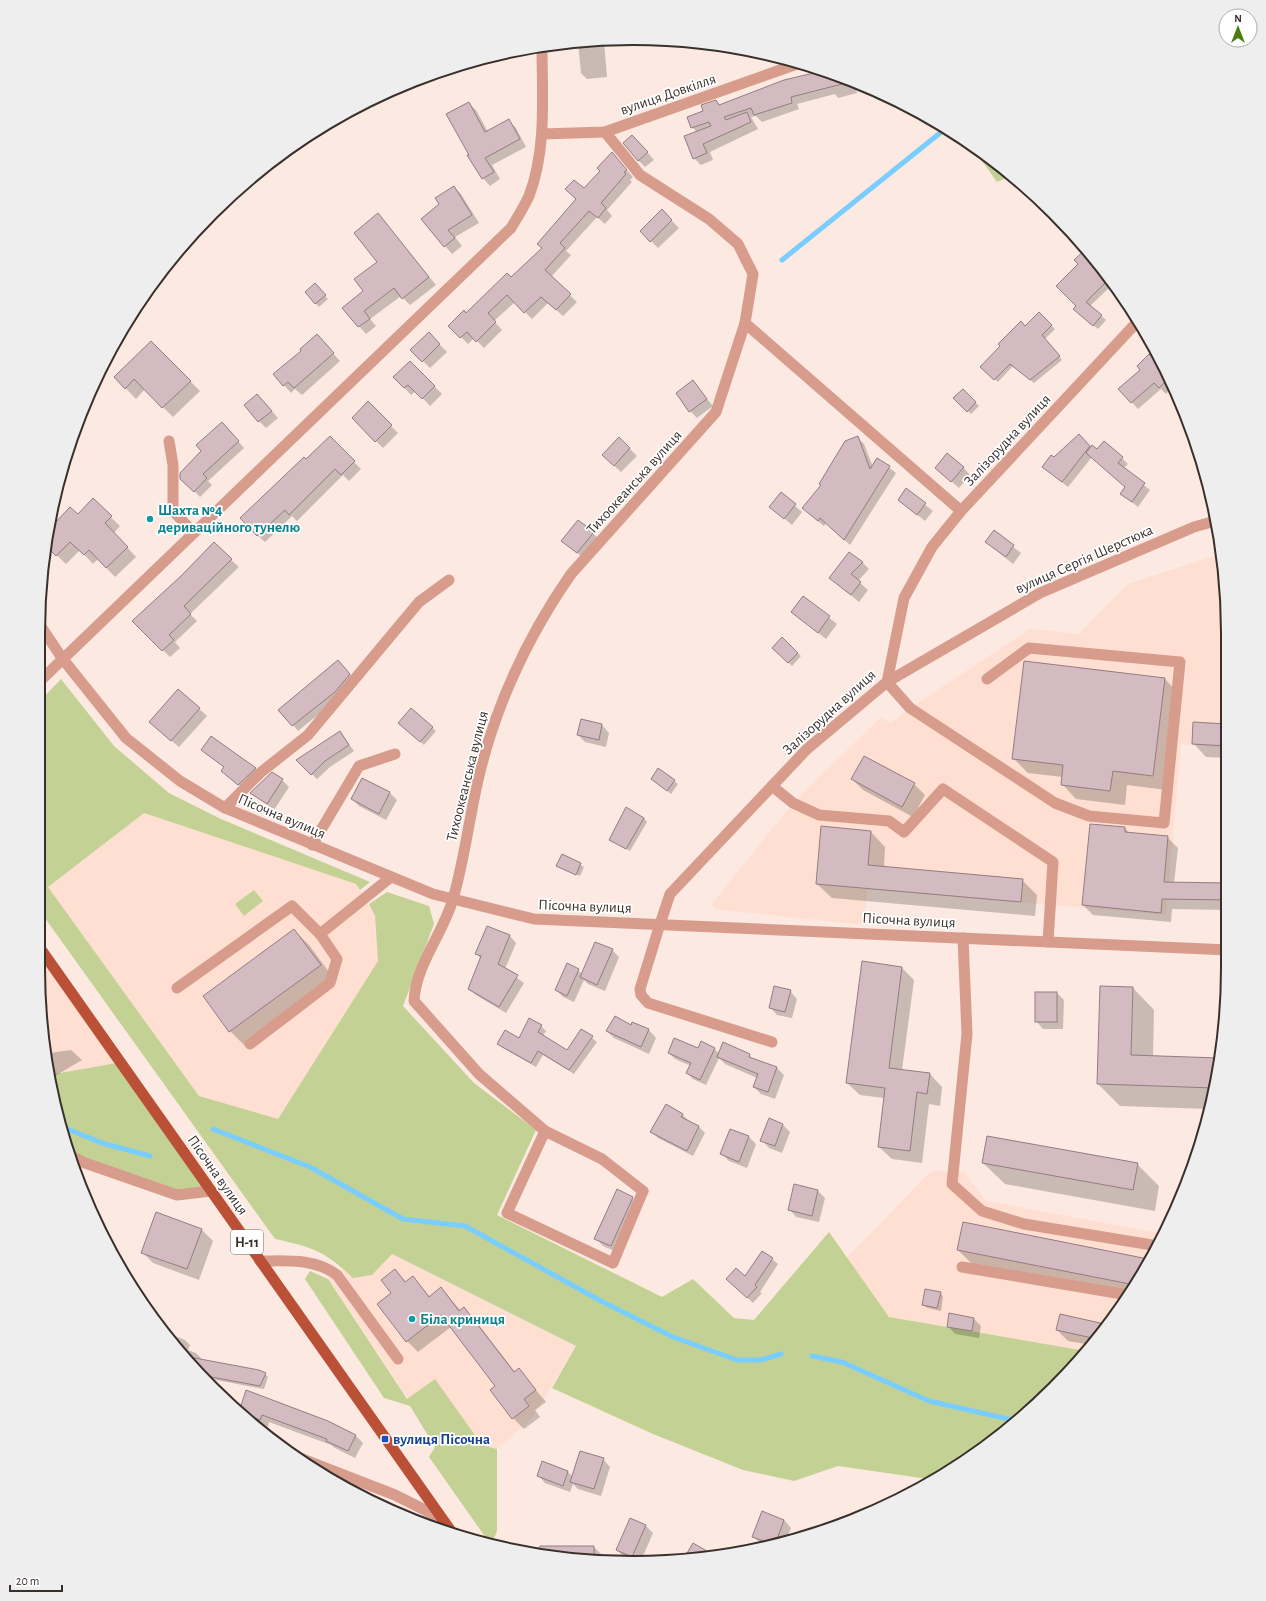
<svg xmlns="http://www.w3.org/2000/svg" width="1266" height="1601" font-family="'Alegreya Sans',sans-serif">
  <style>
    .built { fill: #fedfd1 }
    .green { fill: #c3d294 }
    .shadow { fill: #0003 }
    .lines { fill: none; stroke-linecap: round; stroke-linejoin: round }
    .stream { stroke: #79cdff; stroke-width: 5 }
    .building { fill: #d4bbc2; stroke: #937c83 }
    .service { stroke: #d89c8c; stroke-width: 11 }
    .minor { stroke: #d89c8c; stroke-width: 11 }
    .tertiary { stroke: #d89c8c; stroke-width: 11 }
    .primary { stroke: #ba5137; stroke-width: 11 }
    .culture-dot { fill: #0f9aa8; stroke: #fff; stroke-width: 1.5 }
    .transit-dot { fill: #1a4fb4; stroke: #fff; stroke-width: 1.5 }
    .labels { text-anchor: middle; stroke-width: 3.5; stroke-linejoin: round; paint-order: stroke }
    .shield { fill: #fff; stroke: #746e6b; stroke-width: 1 }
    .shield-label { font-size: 14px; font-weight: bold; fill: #39302c }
    .street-label { font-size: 15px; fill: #39302c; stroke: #fff }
    .culture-label { font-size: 15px; font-weight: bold; fill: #0d838f; stroke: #fff; text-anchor: start }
    .transit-label { font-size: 15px; font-weight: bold; fill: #164399; stroke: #fff; text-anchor: start }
    .rim { fill: none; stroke: #39302c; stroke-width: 2 }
  </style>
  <rect width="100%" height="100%" fill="#fce9e1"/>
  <g class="built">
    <polygon points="1220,554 1227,594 1227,748 1181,744 1166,915 867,889 864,925 715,909 712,904 793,803 881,717 891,723 910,708 1030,629 1079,634 1128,584"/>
    <polygon points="143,813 356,884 375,916 378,961 278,1119 199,1096 48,887"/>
    <polygon points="42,951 122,1062 49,1075 43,1045"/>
    <polygon points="931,1171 964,1172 986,1201 1164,1234 1148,1265 1105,1330 1086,1351 889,1317 847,1258"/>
    <polygon points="376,1246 576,1346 533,1417 497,1449 482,1445 435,1380 408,1399 328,1279"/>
  </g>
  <g class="green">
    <polygon points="947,131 995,161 1011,176 997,182 980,158 949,137"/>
    <path d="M61 679 114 746 169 793 221 819 370 882 360 890 356 884 144 813 48 887 199 1096 278 1119 378 961 375 916 369 904 387 892 429 906 434 924 403 1006 474 1083 536 1130 497 1215 662 1297 693 1279 734 1318 754 1320 829 1232 889 1317 1086 1351 1025 1415 935 1480 838 1466 794 1481 743 1470 653 1434 552 1388 576 1346 392 1254 372 1275 353 1278C325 1251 312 1247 275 1239L42 914 40 701Z"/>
    <polygon points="254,890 263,901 244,916 235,904"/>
    <polygon points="122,1062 211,1191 177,1195 85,1163 75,1172 58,1122 49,1075"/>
    <polygon points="310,1271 328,1279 407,1399 435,1379 482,1445 497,1449 497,1531 491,1545 429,1457 435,1447 410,1406 384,1398 305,1279"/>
  </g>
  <g class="shadow">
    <polygon points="578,42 604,42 607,77 587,79 581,73"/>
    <polygon points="439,71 442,75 431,82 425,77"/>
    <polygon points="822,71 858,85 855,86 857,93 838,98 835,94 797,104 799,109 762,122 756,116 751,117 758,129 710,152 713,160 701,165 694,158 697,132 692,127 705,111 716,101 720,105"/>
    <polygon points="468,103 476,110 488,132 509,121 516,128 526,147 492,165 500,179 490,186 483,178 470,155"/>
    <polygon points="639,143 654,160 645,167 638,160"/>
    <polygon points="612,154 633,177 630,180 632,182 607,210 612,216 605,224 597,217 566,251 571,255 551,277 577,302 563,316 548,303 532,319 515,302 494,321 502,330 484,348 474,338 468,344 450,326 511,278 543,248 584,190 601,171"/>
    <polygon points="454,187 461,194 479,223 455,237 462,246 452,254 422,219 440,204"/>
    <polygon points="662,211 679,228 658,248 641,231"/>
    <polygon points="378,215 436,285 410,305 401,296 370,319 376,326 366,334 343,308 364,291 378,262"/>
    <polygon points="1087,249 1112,285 1090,306 1106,320 1098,329 1079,313 1078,306 1079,264 1076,260"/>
    <polygon points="315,284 328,299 319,307 306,292"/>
    <polygon points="1039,313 1055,329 1045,339 1062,360 1034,383 1013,366 998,382 981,367"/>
    <polygon points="429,334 447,352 430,368 412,350"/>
    <polygon points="151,342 200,391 173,417 145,389 136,399 115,377"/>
    <polygon points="324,343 340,361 302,395 295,389 291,393 284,385 302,351"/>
    <polygon points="1149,356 1167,374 1173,386 1166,394 1161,389 1138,409 1120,389 1142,370"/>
    <polygon points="410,362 442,394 430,406 416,391 411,395 394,377"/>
    <polygon points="693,382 713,406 697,418 690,411"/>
    <polygon points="963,390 979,406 971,414 955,398"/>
    <polygon points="264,402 278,418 266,428 259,421"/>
    <polygon points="368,403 398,433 383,448 353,418"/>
    <polygon points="228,429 244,448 208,481 212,485 200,497 181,478"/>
    <polygon points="1079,435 1091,448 1097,450 1105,442 1128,464 1123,469 1150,490 1138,507 1121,494 1126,487 1092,457 1068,487 1043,467"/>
    <polygon points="330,438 361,469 349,481 343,475 297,521 292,516 265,542 257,535 306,460"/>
    <polygon points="619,438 637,456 621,472 610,462"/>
    <polygon points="858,438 864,444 873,467 878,459 896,473 850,545 826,523 824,526 809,514 822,485"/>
    <polygon points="963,467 970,475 959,488 936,468"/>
    <polygon points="906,490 933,511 925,521 899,500"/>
    <polygon points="781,494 802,512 792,525 771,507"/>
    <polygon points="93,500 120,526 114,533 136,557 115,577 98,559 93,564 80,550 66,564 46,545 47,537 56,527 78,516"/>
    <polygon points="994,532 1021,553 1013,564 986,542"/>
    <polygon points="593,533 600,540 584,559 563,540"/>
    <polygon points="214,544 239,567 190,614 197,621 175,642 180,648 170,657 134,621 182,577"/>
    <polygon points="862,562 869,569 858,581 868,590 859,602 830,578"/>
    <polygon points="803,597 837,624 826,639 792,612"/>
    <polygon points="782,639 801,656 792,666 774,648"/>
    <polygon points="343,667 355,680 340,697 298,731 280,710"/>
    <polygon points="1165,679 1179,694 1167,790 1127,785 1125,805 1076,799 1062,784 1063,777 1028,773 1013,758"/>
    <polygon points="178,690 207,716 179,747 158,729"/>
    <polygon points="411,709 436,731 424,745 402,726"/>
    <polygon points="582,721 602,725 609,733 606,747 585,742 578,735"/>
    <polygon points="1194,723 1227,725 1227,758 1206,757 1193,743"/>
    <polygon points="340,732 354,751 330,767 317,779 298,761"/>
    <polygon points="202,750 255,768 261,774 245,790 222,771 225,768"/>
    <polygon points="659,770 678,784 671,794 652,779"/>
    <polygon points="362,779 390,793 397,800 386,820 359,806 352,799"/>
    <polygon points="852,779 914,784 925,795 913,817 863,790"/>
    <polygon points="282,780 289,787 274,810 252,793"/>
    <polygon points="644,818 647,822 630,851 610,840"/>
    <polygon points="1125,828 1130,834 1167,837 1178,848 1174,883 1228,884 1228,910 1172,909 1171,922 1093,915 1083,905"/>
    <polygon points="871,832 885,847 884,868 1022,880 1037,895 1035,916 832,898 817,884"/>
    <polygon points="562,855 584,867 580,876 558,866"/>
    <polygon points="488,927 510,936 516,943 505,969 524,983 506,1013 476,995 469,989 481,959 477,954"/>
    <polygon points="294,930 309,945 335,980 245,1046 230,1031 204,996"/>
    <polygon points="612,950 619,957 605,991 588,984 584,980 574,1002 563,997 556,990 567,964 583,974"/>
    <polygon points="902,968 914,980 902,1070 930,1074 942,1087 940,1106 929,1104 922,1163 892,1159 879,1147 884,1098 860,1095 847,1083"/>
    <polygon points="1133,988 1154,1010 1153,1057 1219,1059 1217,1084 1209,1109 1120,1106 1098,1084"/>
    <polygon points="790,991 797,999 792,1018 777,1015 770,1007"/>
    <polygon points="1057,993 1064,1000 1063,1029 1043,1029 1036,1021"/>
    <polygon points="633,1023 649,1030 656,1038 649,1054 614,1038 607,1031 631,1026"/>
    <polygon points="541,1026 546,1031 543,1036 567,1051 582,1030 597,1042 574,1074 543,1055 536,1067 503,1048 498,1044 519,1039"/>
    <polygon points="43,1044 50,1053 71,1050 82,1060 50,1079"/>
    <polygon points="699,1049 714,1049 719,1053 749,1055 754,1060 777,1068 784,1075 775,1099 761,1094 754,1087 757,1078 725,1064 719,1058 706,1085 693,1079 687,1073 691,1066 675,1059 669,1053"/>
    <polygon points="682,1114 688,1120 687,1122 699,1127 705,1133 693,1156 658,1138 652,1132"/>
    <polygon points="770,1119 783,1125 790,1132 782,1153 769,1148 762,1140"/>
    <polygon points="731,1130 749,1137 756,1144 747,1168 729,1161 722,1154"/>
    <polygon points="983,1163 1137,1164 1159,1186 1155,1211 1005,1184"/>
    <polygon points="818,1191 825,1198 819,1222 796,1217 789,1209"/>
    <polygon points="632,1198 640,1205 619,1253 603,1246 596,1238"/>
    <polygon points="156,1214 202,1230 213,1241 199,1280 153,1263 142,1252"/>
    <polygon points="963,1223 1151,1260 1128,1295 973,1265 958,1250"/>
    <polygon points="772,1259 778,1264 760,1292 762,1293 753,1303 733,1284"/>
    <polygon points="395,1270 406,1282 413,1277 430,1297 441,1288 461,1311 464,1309 475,1320 515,1372 519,1370 546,1402 535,1410 540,1417 524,1429 513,1418 497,1387 451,1327 418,1352 407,1341 392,1293"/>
    <polygon points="940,1293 943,1296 941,1311 927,1308 923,1305"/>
    <polygon points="950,1314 974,1319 981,1326 979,1338 955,1334 948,1326"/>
    <polygon points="151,1316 160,1319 165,1324 162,1331"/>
    <polygon points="1108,1326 1091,1345 1068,1341 1057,1330"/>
    <polygon points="162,1331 185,1340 190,1345 188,1350 196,1353 201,1358 196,1370"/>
    <polygon points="265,1374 268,1377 264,1389 216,1380 212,1377"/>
    <polygon points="247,1391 355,1435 363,1443 355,1458 335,1448 331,1445 269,1422 268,1427 247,1419 239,1412"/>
    <polygon points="603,1459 610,1467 601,1496 578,1489 573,1484 570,1492 545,1483 538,1475 568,1472 573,1477"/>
    <polygon points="762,1512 784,1520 791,1528 785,1543 768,1546 761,1544 753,1536"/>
    <polygon points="646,1526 653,1533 640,1563 637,1563 624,1557 617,1550"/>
    <polygon points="528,1547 594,1547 605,1558 605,1561 555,1558 528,1553"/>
  </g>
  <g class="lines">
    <g class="stream">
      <polyline points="782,260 945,129"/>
      <polyline points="60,1126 102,1143 150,1156"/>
      <polyline points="213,1129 310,1167 403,1219 465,1226 601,1301 673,1337 737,1360 761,1360 781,1354"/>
      <polyline points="812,1356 842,1362 929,1401 1017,1421"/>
    </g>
  </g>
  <g class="building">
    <polygon points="822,71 850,82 791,97 792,103 754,115 751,108 724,117 726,120 747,112 751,122 703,144 707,153 693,159 684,136 711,126 709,122 691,128 687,117 703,111 701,105 716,100 719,105 784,80"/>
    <polygon points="469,102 485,132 509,119 520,139 485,158 494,172 482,179 467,155 469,155 446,114"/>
    <polygon points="632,135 648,152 638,161 623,143"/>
    <polygon points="612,152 627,170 624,172 626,174 601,203 606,208 598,218 589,211 560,243 565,248 545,270 571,294 556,310 541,297 524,313 507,295 488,313 496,322 476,342 467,332 460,338 448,326 464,310 466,313 507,273 511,277 542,248 537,244 576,199 565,189 574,180 584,188 600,171 597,168"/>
    <polygon points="454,186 472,215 448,230 455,238 444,247 421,219 439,204 435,198"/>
    <polygon points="662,209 672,220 650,242 640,231"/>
    <polygon points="378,213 429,277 402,299 394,288 364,311 370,319 358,327 342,308 363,291 354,279 377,262 354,233"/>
    <polygon points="1086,249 1108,280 1086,302 1102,315 1093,326 1073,309 1076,306 1056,286 1078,264 1074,260"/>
    <polygon points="315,283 326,295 315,304 305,292"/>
    <polygon points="1039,312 1052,325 1042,335 1060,356 1030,380 1010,364 994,380 980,367 1000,346 998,344 1021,321 1025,326"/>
    <polygon points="429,332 440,344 422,362 410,350"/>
    <polygon points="317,334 334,353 294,388 288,382 283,386 273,374 301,351 300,349"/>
    <polygon points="151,341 191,381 162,408 134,379 125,389 114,377"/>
    <polygon points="1149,354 1166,372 1169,378 1159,388 1154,383 1131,403 1118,389 1140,370 1137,366"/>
    <polygon points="410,361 435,386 422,399 408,385 404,388 393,377"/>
    <polygon points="693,380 707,399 689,412 676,393"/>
    <polygon points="963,389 976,402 967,412 953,398"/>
    <polygon points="257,394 272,411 258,422 244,405"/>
    <polygon points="368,401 392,425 375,442 352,418"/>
    <polygon points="222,422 239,441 203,474 207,478 194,492 180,479 180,473 201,451 196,445"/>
    <polygon points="1079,434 1090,446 1062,482 1042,467 1051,455 1054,457"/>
    <polygon points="330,436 355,461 341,475 335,469 289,515 285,510 257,536 240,518 304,457 306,459"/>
    <polygon points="858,436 870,469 877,458 890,466 844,540 820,518 818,521 802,508 821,485 819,484 845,441"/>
    <polygon points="619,437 630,448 614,466 602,455"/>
    <polygon points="1104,441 1123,457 1118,463 1145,483 1132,502 1120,494 1125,487 1086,453 1092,445 1097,449"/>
    <polygon points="947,453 964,467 951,482 935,468"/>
    <polygon points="906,488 926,503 917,515 898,500"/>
    <polygon points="781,492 796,504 784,519 769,507"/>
    <polygon points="93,498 112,516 105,523 128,547 106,568 89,550 84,555 70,542 56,556 46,546 47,535 55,527 53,525 70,507 78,514"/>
    <polygon points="578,520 594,532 577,553 561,541"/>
    <polygon points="994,530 1014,545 1006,557 985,542"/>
    <polygon points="214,542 232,559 184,606 191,614 169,635 174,640 162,651 132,621 181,576"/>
    <polygon points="849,552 863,562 851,574 861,582 851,595 829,578"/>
    <polygon points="803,596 830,616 818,633 791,612"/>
    <polygon points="782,637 798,653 788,663 772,648"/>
    <polygon points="338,660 350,674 335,692 292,726 278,710"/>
    <polygon points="1024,661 1165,678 1153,776 1113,771 1110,791 1061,785 1063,765 1012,759"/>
    <polygon points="178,689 200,708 171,741 149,722"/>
    <polygon points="411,708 433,727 420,742 398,723"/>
    <polygon points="581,719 602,724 599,740 577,735"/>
    <polygon points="1193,722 1227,724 1227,746 1192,744"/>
    <polygon points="340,731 349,745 325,761 311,775 296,760"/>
    <polygon points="211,736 256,768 238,785 221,771 224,767 201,750"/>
    <polygon points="864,756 915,783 902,807 851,779"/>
    <polygon points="658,768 675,780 667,791 651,779"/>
    <polygon points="272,772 283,779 267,804 250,793"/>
    <polygon points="362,778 390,792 379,814 351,799"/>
    <polygon points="626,807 644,818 626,849 609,840"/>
    <polygon points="1090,824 1125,827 1125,832 1168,836 1164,882 1228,883 1228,900 1162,899 1161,913 1082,905"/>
    <polygon points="821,826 871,831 868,865 1023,879 1021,902 816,884"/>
    <polygon points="562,854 581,863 576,875 556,866"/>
    <polygon points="487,926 510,935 498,964 518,975 499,1007 468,989 481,956 475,954"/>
    <polygon points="294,929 321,965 229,1032 203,996"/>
    <polygon points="595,942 613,949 597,985 580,977"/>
    <polygon points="862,961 902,967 889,1068 930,1073 927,1094 917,1092 910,1151 878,1147 885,1088 846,1083"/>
    <polygon points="567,963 579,969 567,996 555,990"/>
    <polygon points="774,986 791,990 785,1012 769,1008"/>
    <polygon points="1100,986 1133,987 1131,1055 1219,1058 1215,1088 1097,1084"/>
    <rect x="1035" y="992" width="22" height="30"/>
    <polygon points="615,1016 631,1025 632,1022 649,1029 641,1047 606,1031"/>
    <polygon points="529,1018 542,1025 538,1032 567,1050 581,1029 593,1036 569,1070 538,1051 531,1063 497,1044 505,1030 519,1038"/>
    <polygon points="674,1038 698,1048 701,1041 715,1048 700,1080 686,1073 691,1063 668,1053"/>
    <polygon points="723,1042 750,1054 749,1057 777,1067 768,1092 753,1087 758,1074 717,1057"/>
    <polygon points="666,1104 683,1114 681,1117 699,1126 687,1151 650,1132"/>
    <polygon points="769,1118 783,1124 775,1146 760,1141"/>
    <polygon points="730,1129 749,1136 739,1162 720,1154"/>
    <polygon points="987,1136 1138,1163 1133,1190 982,1163"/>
    <polygon points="794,1184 818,1190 812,1216 788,1210"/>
    <polygon points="617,1189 633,1197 611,1246 594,1239"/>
    <polygon points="156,1212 202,1229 187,1269 141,1253"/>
    <polygon points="963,1222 1148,1259 1146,1269 1135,1285 957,1250"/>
    <polygon points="762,1251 773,1258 755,1285 757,1287 747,1298 726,1279 736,1268 745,1276"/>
    <polygon points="395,1269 405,1282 413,1276 429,1297 441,1287 459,1311 464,1307 514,1372 519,1368 536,1390 524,1399 529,1406 512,1419 490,1390 495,1386 441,1315 406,1342 377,1304 391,1293 381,1280"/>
    <polygon points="925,1289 941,1292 937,1308 922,1305"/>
    <polygon points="949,1313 974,1318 972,1331 947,1327"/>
    <polygon points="1060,1314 1109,1325 1097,1339 1056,1330"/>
    <polygon points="184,1356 259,1370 266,1373 260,1386 200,1375"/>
    <polygon points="246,1390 328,1421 356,1435 348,1451 326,1441 327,1439 262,1415 260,1420 239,1412"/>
    <polygon points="580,1451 604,1458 594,1489 570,1482"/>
    <polygon points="542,1461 568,1471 563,1486 537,1476"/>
    <polygon points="762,1511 784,1520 775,1545 752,1537"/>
    <polygon points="630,1518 646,1525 632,1557 616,1550"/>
    <polygon points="693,1543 717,1557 683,1560"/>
    <polygon points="540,1546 594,1546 594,1560 555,1558 539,1555"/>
  </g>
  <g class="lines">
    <g class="service">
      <polyline points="745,323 961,511"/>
      <polyline points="169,441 173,465 173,511 193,532"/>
      <polyline points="887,682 910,708 1055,803 1089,816 1164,823 1180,662 1029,648 987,679"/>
      <polyline points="772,786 793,803 819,815 889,821 904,832 943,789 1053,862 1048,942"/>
      <polyline points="225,808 260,773 308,735 419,602 449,580"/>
      <polyline points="312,845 359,766 395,754"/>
      <polyline points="660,924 640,989 641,995 648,1003 772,1042"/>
      <polyline points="320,934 391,877"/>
      <polyline points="963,938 967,1034 952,1184 982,1211 1024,1224 1158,1246"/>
      <polyline points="177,988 292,906 320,934 337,959 330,983 250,1044"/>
      <polyline points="545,1131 507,1213 613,1263 643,1191"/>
      <path d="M260 1261C287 1261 314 1258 337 1275L398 1359"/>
      <polyline points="962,1267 1128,1295"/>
      <polyline points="439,1529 439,1517"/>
    </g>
    <g class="minor">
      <path d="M605 132 640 175 709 219 738 244 753 274 745 323 716 412 571 574C528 636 495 707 478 780 469 820 464 861 453 899 443 934 416 964 414 1001L479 1074 545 1131 602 1159 643 1191"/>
      <polyline points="542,134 605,132 800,63"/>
      <polyline points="40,625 62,658 126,738 180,781 225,808 433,894 534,919 1228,950"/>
      <polyline points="887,682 1040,593 1194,527 1215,521"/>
      <polyline points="660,924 670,894 807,749 887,682 904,598 932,547 961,511 1138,321"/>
      <polyline points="69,1155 85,1163 177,1195 211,1191"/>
      <polyline points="297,1457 395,1495 439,1517"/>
    </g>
    <path class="tertiary" d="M40 681 511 228C517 218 524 207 529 196 547 149 542 95 542 46"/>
    <polyline class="primary" points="42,951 453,1534"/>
  </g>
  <g class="culture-dot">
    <circle cx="150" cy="519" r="4"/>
    <circle cx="412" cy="1319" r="4"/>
  </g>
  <rect class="transit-dot" x="381" y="1435" width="8" height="8" rx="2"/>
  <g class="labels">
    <rect class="shield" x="231" y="1230" width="32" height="24" rx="3"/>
    <g class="shield-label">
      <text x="247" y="1247">Н-11</text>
    </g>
    <g class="street-label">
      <text transform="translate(668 94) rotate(-19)" y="5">вулиця Довкілля</text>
      <text transform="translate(1007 440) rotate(-47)" y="5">Залізорудна вулиця</text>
      <text transform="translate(634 482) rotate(-48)" y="5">Тихоокеанська вулиця</text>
      <text transform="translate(1084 559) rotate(-24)" y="5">вулиця Сергія Шерстюка</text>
      <text transform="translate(829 712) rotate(-42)" y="5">Залізорудна вулиця</text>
      <text transform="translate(467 776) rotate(-76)" y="5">Тихоокеанська вулиця</text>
      <text transform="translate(282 816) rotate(23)" y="5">Пісочна вулиця</text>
      <text transform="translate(585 906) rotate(2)" y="5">Пісочна вулиця</text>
      <text transform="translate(909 920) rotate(3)" y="5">Пісочна вулиця</text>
      <text transform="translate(218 1175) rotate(55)" y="5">Пісочна вулиця</text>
    </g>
    <g class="culture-label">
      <text x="158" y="515">Шахта №4<tspan x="158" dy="17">дериваційного тунелю</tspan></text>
      <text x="420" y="1324">Біла криниця</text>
    </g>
    <g class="transit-label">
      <text x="393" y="1444">вулиця Пісочна</text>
    </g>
  </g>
  <path d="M0 0H1266V1601H0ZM633 45H633A588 588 0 0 1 1221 633V968A588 588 0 0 1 633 1556H633A588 588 0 0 1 45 968V633A588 588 0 0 1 633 45Z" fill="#efeeee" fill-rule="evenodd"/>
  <path class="rim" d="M633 45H633A588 588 0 0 1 1221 633V968A588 588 0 0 1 633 1556H633A588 588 0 0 1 45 968V633A588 588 0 0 1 633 45Z"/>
  <g transform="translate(1238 28)"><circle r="19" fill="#ffffff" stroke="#b0acab"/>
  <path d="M0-3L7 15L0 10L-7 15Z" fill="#497d11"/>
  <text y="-6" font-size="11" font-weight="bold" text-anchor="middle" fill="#39302c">N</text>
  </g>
  <path d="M10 1585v6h52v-6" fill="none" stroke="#39302c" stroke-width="2"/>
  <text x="16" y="1585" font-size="12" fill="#39302c" stroke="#ffffff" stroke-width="3" paint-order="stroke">20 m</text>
</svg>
